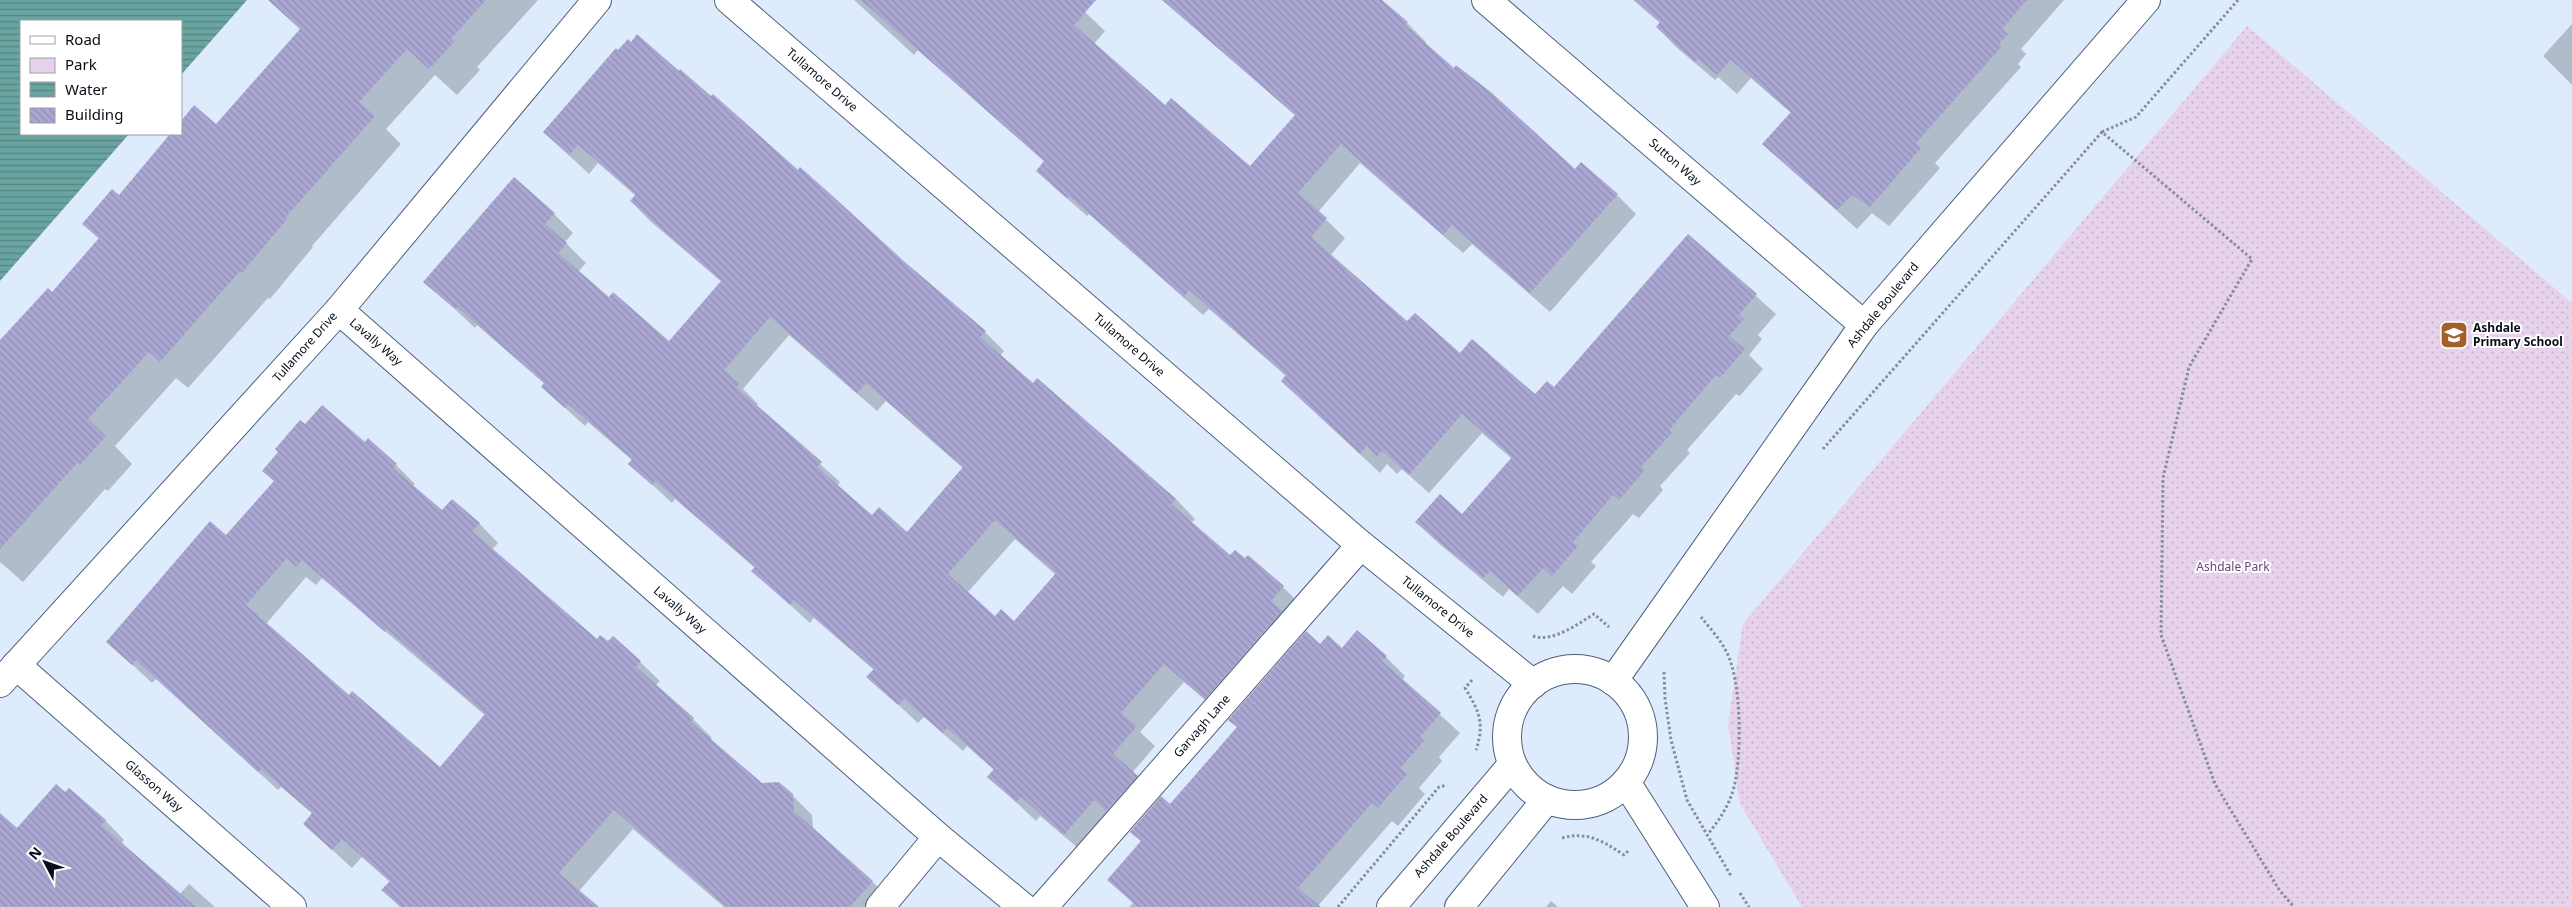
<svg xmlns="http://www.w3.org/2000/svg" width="2572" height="907" font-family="'Noto Sans',sans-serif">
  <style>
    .green { fill: url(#green-dots) }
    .water { fill: url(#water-rules) }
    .shadow { fill: #0003; fill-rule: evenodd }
    .building { fill: url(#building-back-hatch); fill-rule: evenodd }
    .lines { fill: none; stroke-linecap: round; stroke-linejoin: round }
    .minor-casing { stroke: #4e617a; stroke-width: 30 }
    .path { stroke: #838e9c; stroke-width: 3; stroke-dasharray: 2.5 2.5; stroke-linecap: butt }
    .minor { stroke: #fff; stroke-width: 28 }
    .labels { text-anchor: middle; stroke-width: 4; stroke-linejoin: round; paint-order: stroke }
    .street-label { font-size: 12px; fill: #070e17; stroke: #fff }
    .poi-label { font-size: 12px; font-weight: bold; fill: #070e17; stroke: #fff; text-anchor: start }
    .park-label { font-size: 12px; fill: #6d4476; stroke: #fff }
  </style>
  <defs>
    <pattern id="green-dots" width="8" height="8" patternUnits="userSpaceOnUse" patternTransform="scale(1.25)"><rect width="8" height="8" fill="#e7d2ec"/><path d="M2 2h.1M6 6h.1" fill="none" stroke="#c5b3ca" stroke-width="1.8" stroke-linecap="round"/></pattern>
    <pattern id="water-rules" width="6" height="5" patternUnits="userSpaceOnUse" patternTransform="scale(1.25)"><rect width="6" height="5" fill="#69a4a1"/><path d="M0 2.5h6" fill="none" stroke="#548482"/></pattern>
    <pattern id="building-back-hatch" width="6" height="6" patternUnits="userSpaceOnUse" patternTransform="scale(1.25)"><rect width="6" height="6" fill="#aaa7d3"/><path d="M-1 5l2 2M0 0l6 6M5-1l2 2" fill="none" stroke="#918fb4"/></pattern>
  </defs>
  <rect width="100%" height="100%" fill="#deebfd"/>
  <polygon class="green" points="2247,26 2572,303 2572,907 1802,907 1740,804 1728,724 1743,624"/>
  <polygon class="water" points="0,0 247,0 181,75 181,21 21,21 21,134 129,134 0,281"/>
  <g class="shadow">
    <polygon points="302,0 538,0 477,67 480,70 457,95 435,75 386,129 401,144 312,246 313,247 270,299 268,298 188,388 176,378 115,446 132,464 108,491 105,489 23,582 0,562 0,342 52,293 99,239 83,224 119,197 172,134 216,126 301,30"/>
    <polygon points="854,0 1072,0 1105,31 1094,44 1165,107 1250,168 1296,116 1165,0 1381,0 1407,23 1426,42 1425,44 1575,171 1617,195 1636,214 1550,312 1472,244 1463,253 1360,163 1318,212 1345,238 1330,256 1408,323 1535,396 1554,388 1688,235 1776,314 1758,335 1762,339 1749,355 1763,369 1740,396 1736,394 1687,450 1690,453 1660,486 1663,490 1639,518 1633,514 1591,562 1596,566 1572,594 1563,586 1538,614 1509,589 1503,597 1436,541 1416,522 1462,516 1512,459 1482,433 1429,493 1402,469 1397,474 1387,464 1380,473 1302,400 1286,376 1209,309 1203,315 1089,214 1087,216 1057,190 1037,171 1045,162 918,50 914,55"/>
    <polygon points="1633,0 2064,0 2021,49 2026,54 2018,64 2021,67 1935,163 1940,168 1889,226 1872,213 1857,229 1763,144 1791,113 1751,78 1737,94 1718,77 1715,80 1676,47 1657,27 1661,24"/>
    <polygon points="2572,24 2572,85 2543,56"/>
    <path d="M544 132 905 264 985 332 1004 351 1000 356 1033 385 1038 379 1176 499 1195 519 1191 523 1230 557 1283 587 1302 606 1225 717 1184 682 1140 732 1155 746 1132 773 1156 796 1084 853 1040 816 1036 821 989 777 994 770 967 746 963 751 924 717 918 723 868 677 874 670 814 618 810 623 753 571 755 568 675 499 672 503 630 464 633 461 588 422 585 426 542 387 545 384 477 325 475 328 425 281 554 214 573 233 565 242 586 263 578 272 609 299 669 343 722 282 650 221 631 201 636 196 598 163 589 174ZM789 335 877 411 886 401 964 469 907 534 872 517 837 486 840 482 756 406 758 404 743 389ZM1015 539 1056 575 1014 622 995 617 967 593Z"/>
    <path d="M305 426 365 444 396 465 415 484 413 486 442 512 479 523 498 543 492 550 597 641 608 643 613 638 640 662 660 681 655 686 693 719 712 738 710 740 761 784 792 795 812 815 813 829 877 886 895 907H724L633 829 579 891 597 907H400L383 890 390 882 362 857 352 868 304 824 313 814 281 787 278 790 156 679 152 683 108 642 226 537 275 482 263 470ZM306 577 316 585 322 578 486 716 440 768 349 696 266 624Z"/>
    <polygon points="1321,646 1386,657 1405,676 1402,680 1460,733 1439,757 1442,761 1419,788 1425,794 1398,826 1392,821 1317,907 1129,907 1133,903 1109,880 1170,806"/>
    <polygon points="105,820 124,840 121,844 179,895 189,884 215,907 0,907 0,829"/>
    <polygon points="1551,901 1558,907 1546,907"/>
  </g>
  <g class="building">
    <polygon points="268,0 486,0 451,39 454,42 429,69 407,49 359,102 375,116 285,218 287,219 242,273 240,271 160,362 149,352 88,419 106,436 80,465 78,462 0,549 0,340 48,288 52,292 99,238 82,224 112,189 119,195 170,134 181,134 181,121 194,105 216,124 300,29"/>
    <polygon points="861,0 1096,0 1074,25 1165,105 1171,98 1250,166 1295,115 1162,0 1382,0 1408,22 1405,25 1454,68 1456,65 1492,93 1575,169 1581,162 1618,194 1530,293 1452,225 1443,235 1341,144 1298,193 1327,218 1311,237 1407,321 1415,313 1460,353 1472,339 1535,394 1547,381 1554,387 1688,234 1757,294 1739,315 1744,319 1729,336 1745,349 1720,378 1716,375 1669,430 1672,433 1641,467 1645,470 1619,500 1613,495 1573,542 1578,546 1552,576 1543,568 1518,596 1490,571 1483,578 1415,522 1440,494 1462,514 1512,457 1462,414 1409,475 1382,451 1377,456 1367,446 1360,454 1281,381 1286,375 1189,290 1184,297 1069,196 1067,198 1036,171 1044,161"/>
    <polygon points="1635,0 2027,0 2002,29 2008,34 1999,44 2002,46 1916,143 1921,148 1870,207 1852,195 1837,210 1762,144 1791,112 1731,60 1717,75 1698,59 1695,62 1656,27 1660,22"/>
    <path d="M637 34 679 71 680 69 711 96 713 94 798 170 800 167 826 190 906 263 986 331 980 337 1033 383 1037 378 1176 499 1171 504 1230 555 1235 550 1245 558 1248 555 1284 586 1271 601 1282 611 1205 699 1164 664 1121 713 1137 726 1113 754 1138 776 1106 811 1094 800 1064 835 1021 797 1016 802 987 777 994 769 947 728 943 733 904 699 898 705 866 677 874 669 794 600 790 605 751 571 755 567 655 481 652 485 628 464 632 459 568 404 565 408 541 387 544 383 457 307 455 309 423 282 514 177 555 213 545 224 567 243 558 253 609 297 613 292 669 341 721 281 630 201 636 194 578 145 569 155 543 132 616 48 618 50 628 39 631 42ZM770 317 857 393 866 383 963 467 907 532 879 507 872 515 817 467 822 462 736 387 740 384 724 370ZM995 520 1056 573 1014 621 1001 609 995 616 948 574Z"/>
    <path d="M322 405 365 442 368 438 397 464 393 468 442 510 452 499 480 523 472 531 597 639 600 635 608 641 613 636 641 661 636 667 694 718 691 722 762 783 779 782 793 794 794 811 873 881 850 907H727L614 810 559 873 599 907H401L381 890 390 881 342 839 332 850 303 824 312 813 261 769 258 772 136 660 132 665 106 642 210 521 226 535 274 481 262 471 278 452 275 449 300 420 305 424ZM287 558 296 567 302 560 385 632 387 629 485 714 440 767 352 691 349 695 246 605Z"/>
    <polygon points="1357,630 1387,656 1382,661 1441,713 1420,737 1424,741 1400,768 1407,774 1378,808 1372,803 1298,888 1321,907 1138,907 1107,880 1141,841 1130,832 1161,796 1170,804 1237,727 1228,720 1306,631 1320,644 1328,635 1342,648"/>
    <polygon points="56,784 65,792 69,788 106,820 101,825 196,907 0,907 0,813 17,828"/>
  </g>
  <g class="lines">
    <defs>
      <g id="minor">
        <polyline points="729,0 1361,545 1533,684"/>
        <polyline points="1486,0 1864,325"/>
        <polyline points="339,310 938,837 1023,907"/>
        <polyline points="16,665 292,907"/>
        <circle cx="1575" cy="737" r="68"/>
        <polyline points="1613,681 1864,325 2146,0"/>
        <polyline points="0,683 339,310 597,0"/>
        <polyline points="1626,782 1705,907"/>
        <polyline points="880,907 938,837"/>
        <polyline points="1043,907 1361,545"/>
        <polyline points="1391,907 1512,765"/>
        <polyline points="1459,907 1547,799"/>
      </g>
    </defs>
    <use href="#minor" class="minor-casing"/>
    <g class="path">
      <polyline points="2102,132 2136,117 2238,0"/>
      <polyline points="1823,449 2102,132 2252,259 2189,367 2163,478 2161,635 2215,784 2280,891 2294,907"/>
      <path d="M1701 617C1709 627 1720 639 1726 651 1742 680 1742 755 1734 787 1729 806 1720 819 1708 834"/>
      <path d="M1533 636C1552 643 1578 624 1594 614L1609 627"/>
      <polyline points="1664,672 1665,698 1671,740 1687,800 1731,876"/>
      <path d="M1472 680 1465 688C1479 711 1485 723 1476 750"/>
      <path d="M1562 838C1587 831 1603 841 1624 855L1628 851"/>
      <polyline points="1740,893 1749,907"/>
      <polyline points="1338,907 1439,787 1447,785"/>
    </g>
    <use href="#minor" class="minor"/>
  </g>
  <defs>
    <symbol id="school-square" viewBox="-11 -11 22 22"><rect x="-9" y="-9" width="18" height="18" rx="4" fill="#a1602b" stroke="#fff"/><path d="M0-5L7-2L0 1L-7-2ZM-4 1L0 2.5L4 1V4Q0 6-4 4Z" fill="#fff"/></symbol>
  </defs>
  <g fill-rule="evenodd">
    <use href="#school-square" x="2438" y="319" width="32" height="32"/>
  </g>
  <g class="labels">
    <g class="street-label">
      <text transform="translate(822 80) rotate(41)" y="4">Tullamore Drive</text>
      <text transform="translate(1675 162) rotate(41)" y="4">Sutton Way</text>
      <text transform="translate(1883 305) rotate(-51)" y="4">Ashdale Boulevard</text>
      <text transform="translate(376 342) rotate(41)" y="4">Lavally Way</text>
      <text transform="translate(1129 345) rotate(41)" y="4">Tullamore Drive</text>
      <text transform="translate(305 347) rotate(-48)" y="4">Tullamore Drive</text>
      <text transform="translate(1438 607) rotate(39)" y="4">Tullamore Drive</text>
      <text transform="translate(680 610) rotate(41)" y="4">Lavally Way</text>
      <text transform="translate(1202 726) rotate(-49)" y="4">Garvagh Lane</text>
      <text transform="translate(154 786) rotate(41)" y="4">Glasson Way</text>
      <text transform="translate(1451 836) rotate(-49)" y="4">Ashdale Boulevard</text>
    </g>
    <g class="poi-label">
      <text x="2473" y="332">Ashdale<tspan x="2473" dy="14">Primary School</tspan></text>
    </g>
    <g class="park-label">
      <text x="2233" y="571">Ashdale Park</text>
    </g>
  </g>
  <rect x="20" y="20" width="162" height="115" fill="#ffffff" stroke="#9c9fa2"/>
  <rect x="30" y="36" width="25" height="8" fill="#ffffff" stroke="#9c9fa2"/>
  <text x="65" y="45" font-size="15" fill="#070e17">Road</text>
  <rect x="30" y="58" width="25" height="15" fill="#e7d2ec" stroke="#9c9fa2"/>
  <text x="65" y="70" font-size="15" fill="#070e17">Park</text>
  <rect x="30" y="82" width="25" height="15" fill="url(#water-rules)" stroke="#9c9fa2"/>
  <text x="65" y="95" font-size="15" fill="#070e17">Water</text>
  <rect x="30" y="108" width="25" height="15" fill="url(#building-back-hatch)" stroke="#9c9fa2"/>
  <text x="65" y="120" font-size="15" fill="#070e17">Building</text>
  <g transform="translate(45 862) rotate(311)" stroke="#ffffff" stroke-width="4" paint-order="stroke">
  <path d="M0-4L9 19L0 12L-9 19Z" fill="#070e17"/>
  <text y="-8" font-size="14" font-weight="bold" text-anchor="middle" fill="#070e17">N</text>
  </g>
</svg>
